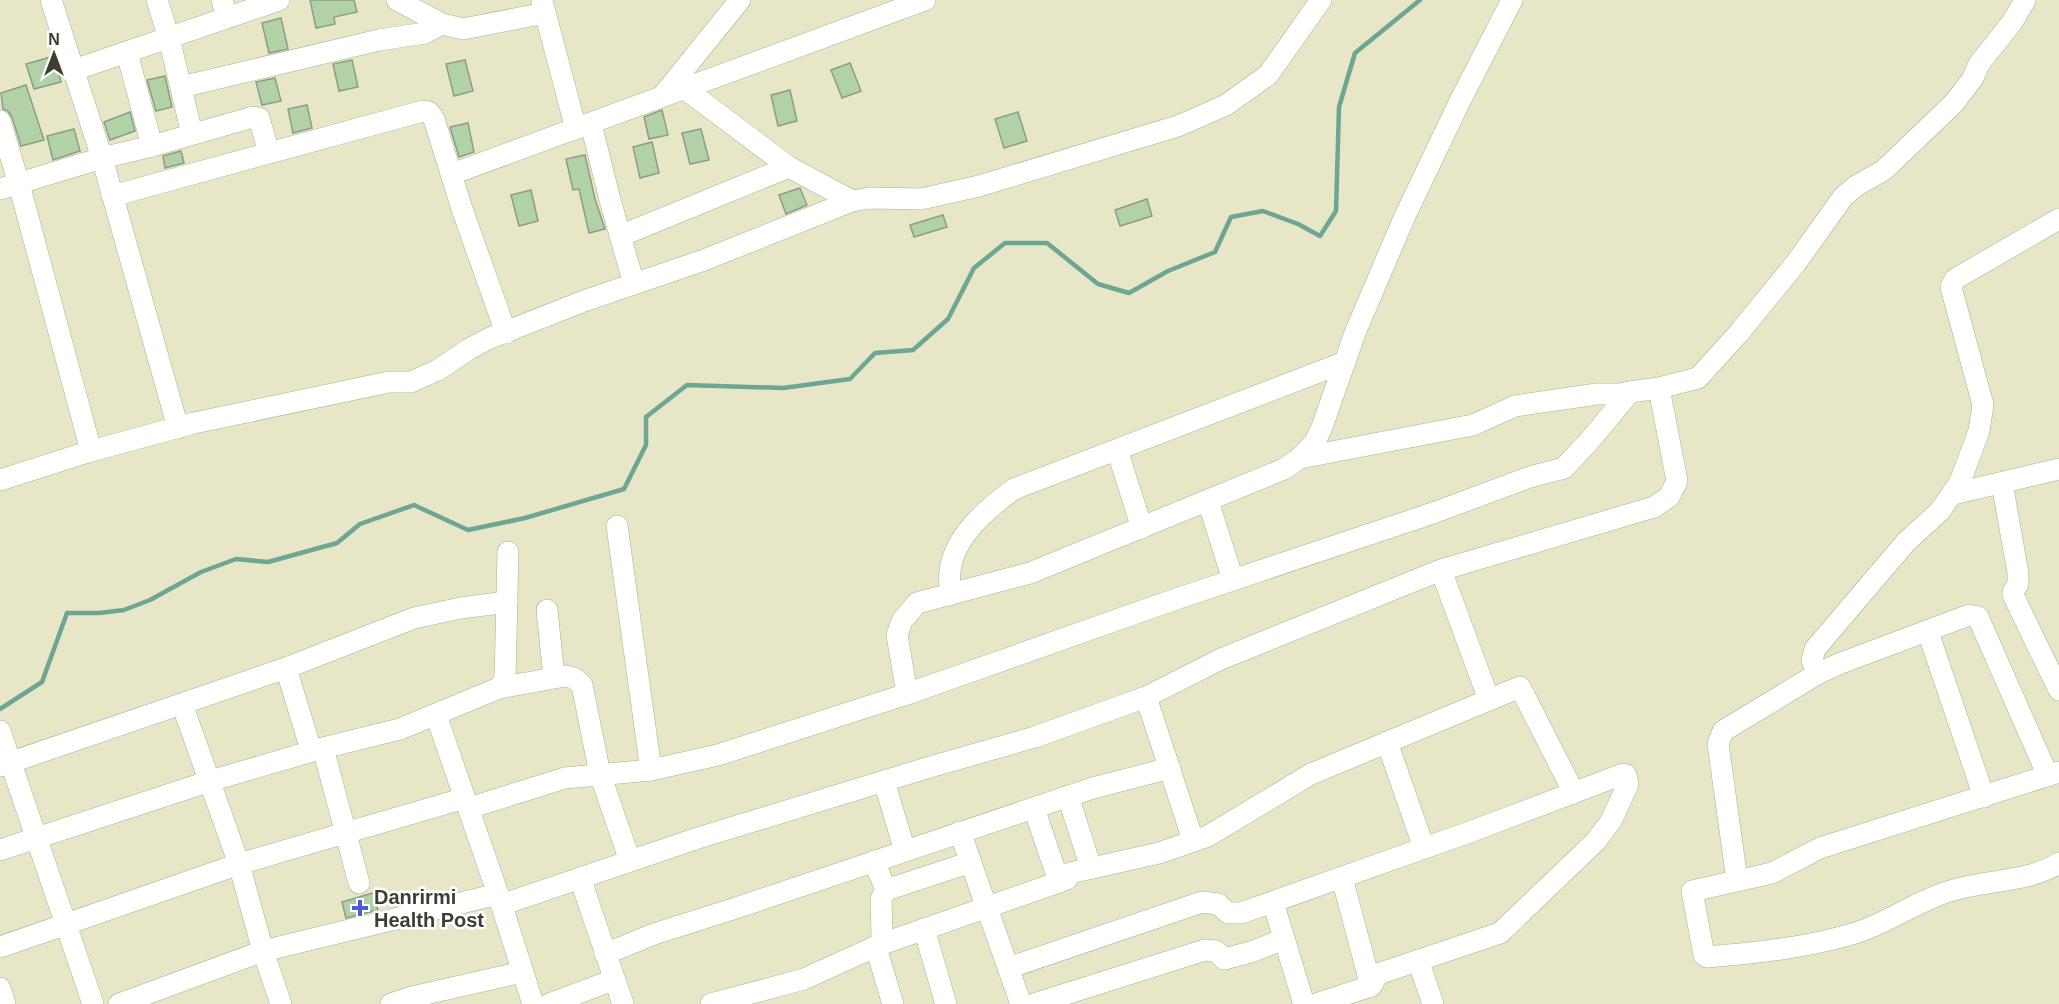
<svg xmlns="http://www.w3.org/2000/svg" width="2059" height="1004" font-family="Helvetica,sans-serif">
  <style>
    .lines { fill: none; stroke-linecap: round; stroke-linejoin: round }
    .stream { stroke: #6da693; stroke-width: 4.5 }
    .building { fill: #b1d1a7; stroke: #8c9e86; stroke-width: 1.5 }
    .minor-casing { stroke: #afae91; stroke-width: 22 }
    .minor { stroke: #fff; stroke-width: 21 }
    .poi-dot { fill: #4960d4; stroke: #fff; stroke-width: 2 }
    .labels { text-anchor: middle; stroke-width: 5; stroke-linejoin: round; paint-order: stroke }
    .poi-label { font-size: 20px; font-weight: bold; fill: #3e3e32; stroke: #fff; text-anchor: start }
  </style>
  <rect width="100%" height="100%" fill="#e7e6c7"/>
  <g class="lines">
    <polyline class="stream" points="0,709 42,682 67,613 99,613 124,610 150,600 201,572 236,559 268,562 337,543 360,524 414,505 468,530 525,518 624,489 646,445 646,417 687,385 783,388 850,379 875,353 913,350 948,319 974,268 1005,243 1047,243 1098,284 1129,293 1168,271 1215,252 1231,217 1263,211 1298,224 1320,236 1336,211 1339,107 1355,53 1420,0"/>
  </g>
  <g class="building">
    <polygon points="310,0 354,0 357,12 334,17 335,24 316,28"/>
    <polygon points="281,18 288,49 269,53 262,23"/>
    <polygon points="54,56 61,82 34,89 26,64"/>
    <polygon points="352,60 358,87 339,91 333,64"/>
    <polygon points="465,60 473,91 454,96 446,64"/>
    <polygon points="850,63 861,91 842,98 831,70"/>
    <polygon points="165,76 172,107 156,111 147,80"/>
    <polygon points="275,78 281,101 262,105 256,82"/>
    <polygon points="26,85 44,140 21,146 12,117 8,111 3,109 1,93"/>
    <polygon points="790,90 797,121 778,126 771,95"/>
    <polygon points="307,105 312,128 293,133 288,109"/>
    <polygon points="662,110 668,135 649,139 644,117"/>
    <polygon points="130,112 135,131 110,140 104,122"/>
    <polygon points="1018,112 1027,141 1004,148 995,119"/>
    <polygon points="468,123 474,152 459,157 450,127"/>
    <polygon points="74,129 80,151 53,160 47,136"/>
    <polygon points="701,129 709,160 690,164 682,133"/>
    <polygon points="652,142 659,173 640,178 633,147"/>
    <polygon points="181,151 184,163 165,168 163,156"/>
    <polygon points="585,155 595,199 605,229 589,233 579,189 573,190 566,159"/>
    <polygon points="800,188 807,205 786,214 779,195"/>
    <polygon points="531,190 538,221 519,226 511,195"/>
    <polygon points="1147,199 1152,216 1120,226 1115,210"/>
    <polygon points="943,215 947,227 914,237 910,225"/>
    <polygon points="373,893 378,910 346,918 342,902"/>
  </g>
  <g class="lines">
    <defs>
      <g id="minor">
        <polyline points="51,0 102,158 178,428"/>
        <polyline points="157,0 169,38 192,134"/>
        <polyline points="222,0 227,18"/>
        <polyline points="397,0 442,24 463,29 545,13"/>
        <polyline points="542,1 576,129"/>
        <polyline points="127,53 152,146"/>
        <polyline points="74,70 279,0"/>
        <polyline points="181,87 379,40 425,33 442,24"/>
        <polyline points="684,88 789,167 852,201 870,198 921,199 979,186 1178,126 1226,105 1268,75 1321,0"/>
        <polyline points="664,94 740,0"/>
        <polyline points="0,121 19,184 91,451"/>
        <polyline points="591,124 610,200 634,284"/>
        <polyline points="452,174 925,0"/>
        <polyline points="0,189 102,158 152,146 253,117 259,118 269,153"/>
        <polyline points="112,196 423,111 429,112 434,119 462,209 506,333"/>
        <polyline points="620,236 789,167"/>
        <polyline points="1117,450 1142,528"/>
        <polyline points="1300,458 1473,425 1515,406 1597,394 1619,394 1630,392"/>
        <polyline points="0,480 91,451 194,423 389,382 411,382 438,370 469,349 490,338 584,301 704,260 852,201"/>
        <polyline points="2002,483 2018,573 2018,584 2013,592 2013,595 2059,690"/>
        <polyline points="1953,494 2059,469"/>
        <polyline points="1208,501 1233,580"/>
        <polyline points="617,526 651,770"/>
        <polyline points="1441,570 1489,700"/>
        <path d="M950 595C950 587 949 579 950 571 954 536 987 509 1014 489L1345 362"/>
        <polyline points="547,610 554,677"/>
        <polyline points="1928,632 1984,797"/>
        <polyline points="286,668 311,750"/>
        <polyline points="1817,674 1812,660 1815,649 1906,542 1940,511 1960,482 1979,431 1983,405 1951,287 1955,279 2059,219"/>
        <polyline points="499,688 565,676 574,678 582,685 600,774 630,861"/>
        <polyline points="907,694 897,635 902,621 917,603 1030,573 1284,469 1300,458 1315,442 1322,427 1355,333 1404,218 1460,101 1512,0"/>
        <polyline points="1146,697 1193,840"/>
        <polyline points="182,704 239,864 263,951 281,1004"/>
        <polyline points="436,715 498,894 533,1004"/>
        <polyline points="0,731 93,1004"/>
        <polyline points="1387,742 1424,848"/>
        <polyline points="323,748 400,729 499,688 505,679 508,552"/>
        <polyline points="0,766 286,668 414,618 461,608 507,602"/>
        <path d="M2059 772 1820 848 1772 873 1692 891 1704 955 1707 957C1756 953 1804 948 1852 934 1884 925 1912 904 1944 893 1981 879 2025 884 2059 863"/>
        <polyline points="884,781 905,851"/>
        <polyline points="1068,796 1091,868"/>
        <polyline points="469,808 565,778 651,770 718,755 907,694 1176,599 1433,513 1530,477 1564,468 1591,439 1630,392 1659,388 1698,378 1738,334 1796,263 1843,197 1856,186 1884,170 1954,103 1973,78 1979,64 2013,21 2025,0"/>
        <polyline points="1034,808 1059,882"/>
        <polyline points="960,832 1021,1004"/>
        <polyline points="0,850 210,781 323,748 359,883"/>
        <polyline points="874,861 886,890 881,899 882,938 877,951 893,1004"/>
        <polyline points="580,878 623,1004"/>
        <polyline points="1342,878 1371,986"/>
        <polyline points="1737,880 1718,744 1723,731 1817,674 1841,663 1969,615 1978,617 2048,776"/>
        <polyline points="886,890 971,862"/>
        <polyline points="1273,902 1304,1004"/>
        <polyline points="501,905 698,838 930,767 1035,737 1146,697 1221,659 1441,570 1654,507 1669,497 1677,481 1659,388"/>
        <polyline points="924,929 946,1004"/>
        <polyline points="0,947 239,864 465,798"/>
        <polyline points="605,954 654,934 736,908 1093,788 1170,768"/>
        <polyline points="1418,960 1433,1004"/>
        <polyline points="1008,968 1202,902 1218,904 1228,913 1241,913 1467,833 1623,774 1626,775 1628,784 1611,821 1596,841 1500,933 1378,974 1371,986"/>
        <polyline points="0,988 5,1004"/>
        <polyline points="119,1004 263,951 498,894"/>
        <polyline points="391,1004 412,997 522,972"/>
        <polyline points="549,1004 613,980"/>
        <polyline points="711,1004 804,979 879,945 1059,882 1067,879 1070,873 1159,853 1208,836 1311,774 1520,687 1574,793"/>
        <polyline points="1034,1004 1205,950 1216,951 1224,959 1251,952 1284,939"/>
        <polyline points="1316,1004 1371,986"/>
      </g>
    </defs>
    <use href="#minor" class="minor-casing"/>
    <use href="#minor" class="minor"/>
  </g>
  <path class="poi-dot" d="M357 899h6v6h6v6h-6v6h-6v-6h-6v-6h6z"/>
  <g class="labels">
    <g class="poi-label">
      <text x="374" y="904">Danrirmi<tspan x="374" dy="23">Health Post</tspan></text>
    </g>
  </g>
  <g transform="translate(54 54)" stroke="#ffffff" stroke-width="4.5" paint-order="stroke">
  <path d="M0-4.5L10 22L0 15L-10 22Z" fill="#3e3e32"/>
  <text y="-9" font-size="16" font-weight="bold" text-anchor="middle" fill="#3e3e32">N</text>
  </g>
</svg>
